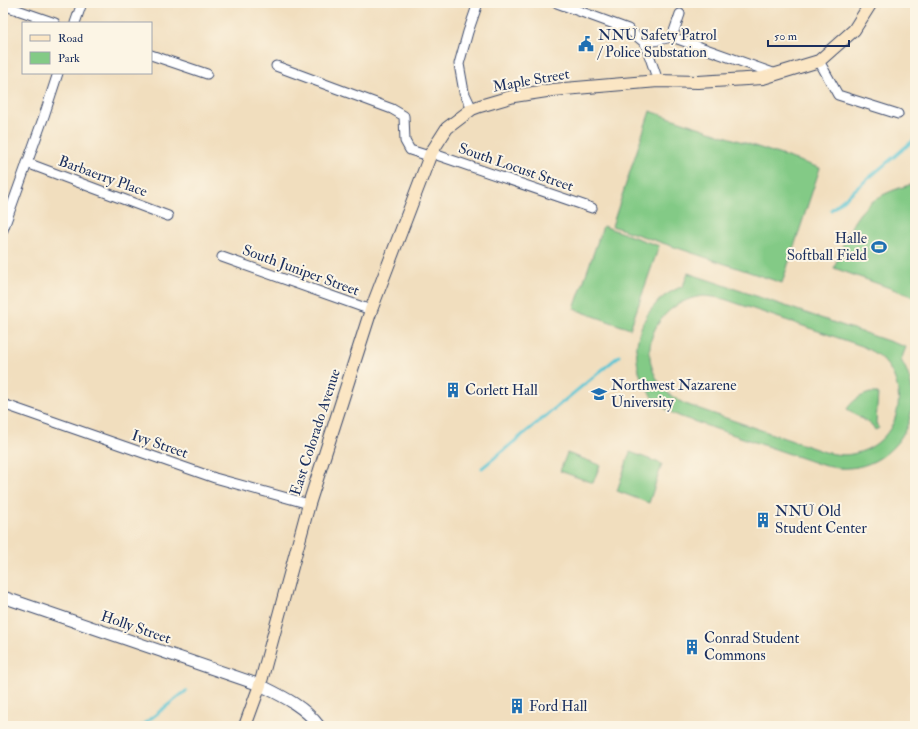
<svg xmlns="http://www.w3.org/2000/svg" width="918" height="729" font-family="'IM FELL Double Pica',serif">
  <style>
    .green { fill: #83ca86; stroke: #4f7c72; fill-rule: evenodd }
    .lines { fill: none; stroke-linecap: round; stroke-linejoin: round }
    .stream { stroke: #58c4d3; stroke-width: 3 }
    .minor-casing { stroke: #3b496c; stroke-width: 11 }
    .tertiary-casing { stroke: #3b496c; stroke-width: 13 }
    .secondary-casing { stroke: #3b496c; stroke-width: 14 }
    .minor { stroke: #fff; stroke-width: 9 }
    .tertiary { stroke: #fff; stroke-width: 11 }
    .secondary { stroke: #fbe6c4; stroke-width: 12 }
    .labels { text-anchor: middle; stroke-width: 4; stroke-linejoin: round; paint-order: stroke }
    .poi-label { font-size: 15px; fill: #1b2f5e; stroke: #fcf5e5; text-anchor: start }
    .street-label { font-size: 15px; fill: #1b2f5e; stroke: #fcf5e5 }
  </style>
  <rect width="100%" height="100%" fill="#fcf5e5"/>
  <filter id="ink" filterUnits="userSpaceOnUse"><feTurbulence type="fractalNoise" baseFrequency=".025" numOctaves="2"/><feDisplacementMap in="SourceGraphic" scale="8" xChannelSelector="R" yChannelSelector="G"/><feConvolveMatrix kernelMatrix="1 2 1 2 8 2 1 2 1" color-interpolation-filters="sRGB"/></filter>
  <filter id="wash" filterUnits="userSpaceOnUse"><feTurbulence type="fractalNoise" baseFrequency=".012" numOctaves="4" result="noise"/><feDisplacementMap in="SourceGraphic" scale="16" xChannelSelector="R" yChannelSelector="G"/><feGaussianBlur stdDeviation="0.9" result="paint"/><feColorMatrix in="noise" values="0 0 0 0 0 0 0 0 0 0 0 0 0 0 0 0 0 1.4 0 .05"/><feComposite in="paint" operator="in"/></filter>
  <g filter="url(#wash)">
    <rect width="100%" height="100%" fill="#f1debe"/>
    <g class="green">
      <polygon points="650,111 820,168 782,283 612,226"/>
      <path d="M909 185H915V297L834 268C852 222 857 200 909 185Z"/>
      <polygon points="603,226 659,246 630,329 574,309"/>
      <path d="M688 273 906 347 901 360C907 370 911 380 912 392 917 429 887 466 849 468 840 469 831 467 822 465L684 418C676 415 669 412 662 406 631 382 628 334 655 305 662 296 672 291 683 286ZM703 296 713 297 724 299 862 346C869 350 876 353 882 359 914 392 897 446 852 454 843 456 834 454 825 452L685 404C678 400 670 396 665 390 632 353 656 302 703 296Z"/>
      <path d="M870 393H878L876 423 879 428 875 430 872 425 847 409C853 400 860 396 870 393Z"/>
      <polygon points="630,452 662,464 649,503 617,491"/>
      <polygon points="567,453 600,465 593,483 560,471"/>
    </g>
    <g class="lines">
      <g class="stream">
        <polyline points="831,210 915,139"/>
        <polyline points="482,468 619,356"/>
        <polyline points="141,726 186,691"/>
      </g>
    </g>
  </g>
  <g filter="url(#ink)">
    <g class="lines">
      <defs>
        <g id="minor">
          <polyline points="557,3 628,29 645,43 658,81"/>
          <polyline points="3,5 55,23"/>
          <polyline points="75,23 82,3"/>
          <polyline points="672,37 776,74"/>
          <polyline points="645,43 672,37 680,14"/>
          <polyline points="151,55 207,74"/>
          <polyline points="819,61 838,95 898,114"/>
          <polyline points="276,66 392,109 404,116 405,141 410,150 429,156"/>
          <polyline points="472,109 464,92 459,64 468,32 478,3"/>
          <polyline points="431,153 592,208"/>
          <polyline points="27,163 168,216"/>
          <polyline points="3,230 44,116 58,73"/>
          <polyline points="222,257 371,310"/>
          <polyline points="3,404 215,478 309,504"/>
        </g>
        <path id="tertiary" d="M3 597 260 685C282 696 304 706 319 726"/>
        <polyline id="secondary" points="245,726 260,685 309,504 371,310 431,153 447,128 472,109 480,106 514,96 553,90 658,81 698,82 763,78 819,61 854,30 871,3"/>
      </defs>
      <use href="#minor" class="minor-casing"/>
      <use href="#tertiary" class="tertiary-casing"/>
      <use href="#secondary" class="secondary-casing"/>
      <use href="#minor" class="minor"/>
      <use href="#tertiary" class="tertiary"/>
      <use href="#secondary" class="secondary"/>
    </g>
  </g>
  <defs>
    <symbol id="civic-bare" viewBox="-9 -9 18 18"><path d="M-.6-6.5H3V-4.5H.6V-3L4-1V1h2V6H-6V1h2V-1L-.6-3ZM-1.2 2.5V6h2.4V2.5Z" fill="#1f6fb2" stroke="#fcf5e5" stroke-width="2.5" paint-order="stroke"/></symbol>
    <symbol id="stadium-bare" viewBox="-9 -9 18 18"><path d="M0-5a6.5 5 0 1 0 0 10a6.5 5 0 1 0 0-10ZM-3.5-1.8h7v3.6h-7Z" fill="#1f6fb2" stroke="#fcf5e5" stroke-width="2.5" paint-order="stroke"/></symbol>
    <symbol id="building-bare" viewBox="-9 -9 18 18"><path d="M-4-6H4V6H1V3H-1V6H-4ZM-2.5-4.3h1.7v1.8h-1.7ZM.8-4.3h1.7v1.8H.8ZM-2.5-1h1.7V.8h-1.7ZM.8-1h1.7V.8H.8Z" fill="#1f6fb2" stroke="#fcf5e5" stroke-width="2.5" paint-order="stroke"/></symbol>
    <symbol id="university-bare" viewBox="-9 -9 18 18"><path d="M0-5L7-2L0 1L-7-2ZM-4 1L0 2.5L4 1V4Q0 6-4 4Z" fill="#1f6fb2" stroke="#fcf5e5" stroke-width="2.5" paint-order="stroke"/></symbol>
  </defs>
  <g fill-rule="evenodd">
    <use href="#civic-bare" x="575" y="33" width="22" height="22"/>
    <use href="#stadium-bare" x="868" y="236" width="22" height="22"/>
    <use href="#building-bare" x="442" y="379" width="22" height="22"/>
    <use href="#university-bare" x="588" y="383" width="22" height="22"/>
    <use href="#building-bare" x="752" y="509" width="22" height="22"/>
    <use href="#building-bare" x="681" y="636" width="22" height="22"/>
    <use href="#building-bare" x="506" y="695" width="22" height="22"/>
  </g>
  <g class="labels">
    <g class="poi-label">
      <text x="598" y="40">NNU Safety Patrol<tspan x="598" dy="17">/ Police Substation</tspan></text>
      <text x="867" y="243" text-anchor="end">Halle<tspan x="867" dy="17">Softball Field</tspan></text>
      <text x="611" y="390">Northwest Nazarene<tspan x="611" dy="17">University</tspan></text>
      <text x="465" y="395">Corlett Hall</text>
      <text x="775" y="516">NNU Old<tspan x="775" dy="17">Student Center</tspan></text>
      <text x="704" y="643">Conrad Student<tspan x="704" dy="17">Commons</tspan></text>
      <text x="529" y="711">Ford Hall</text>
    </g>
    <g class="street-label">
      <text transform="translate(531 80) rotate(-10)" y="5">Maple Street</text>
      <text transform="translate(516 167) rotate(19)" y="5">South Locust Street</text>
      <text transform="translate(103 176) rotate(20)" y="5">Barbaerry Place</text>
      <text transform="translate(301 270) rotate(20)" y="5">South Juniper Street</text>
      <text transform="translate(315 432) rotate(-72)" y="5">East Colorado Avenue</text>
      <text transform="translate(160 444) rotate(19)" y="5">Ivy Street</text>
      <text transform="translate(136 627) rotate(19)" y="5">Holly Street</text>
    </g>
  </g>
  <rect width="918" height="729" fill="none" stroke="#fcf5e5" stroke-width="16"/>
  <rect x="22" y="22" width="130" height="52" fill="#fcf5e5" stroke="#a2a6af"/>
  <rect x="30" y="35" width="20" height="6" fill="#fbe6c4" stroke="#a2a6af"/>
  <text x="58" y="42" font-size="12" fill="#1b2f5e">Road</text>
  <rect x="30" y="52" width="20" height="12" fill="#83ca86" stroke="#a2a6af"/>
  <text x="58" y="62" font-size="12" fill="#1b2f5e">Park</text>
  <path d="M768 40v6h81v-6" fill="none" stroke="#1b2f5e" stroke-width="2"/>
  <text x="774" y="40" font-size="12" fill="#1b2f5e" stroke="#fcf5e5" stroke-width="3" paint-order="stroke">50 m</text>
</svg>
